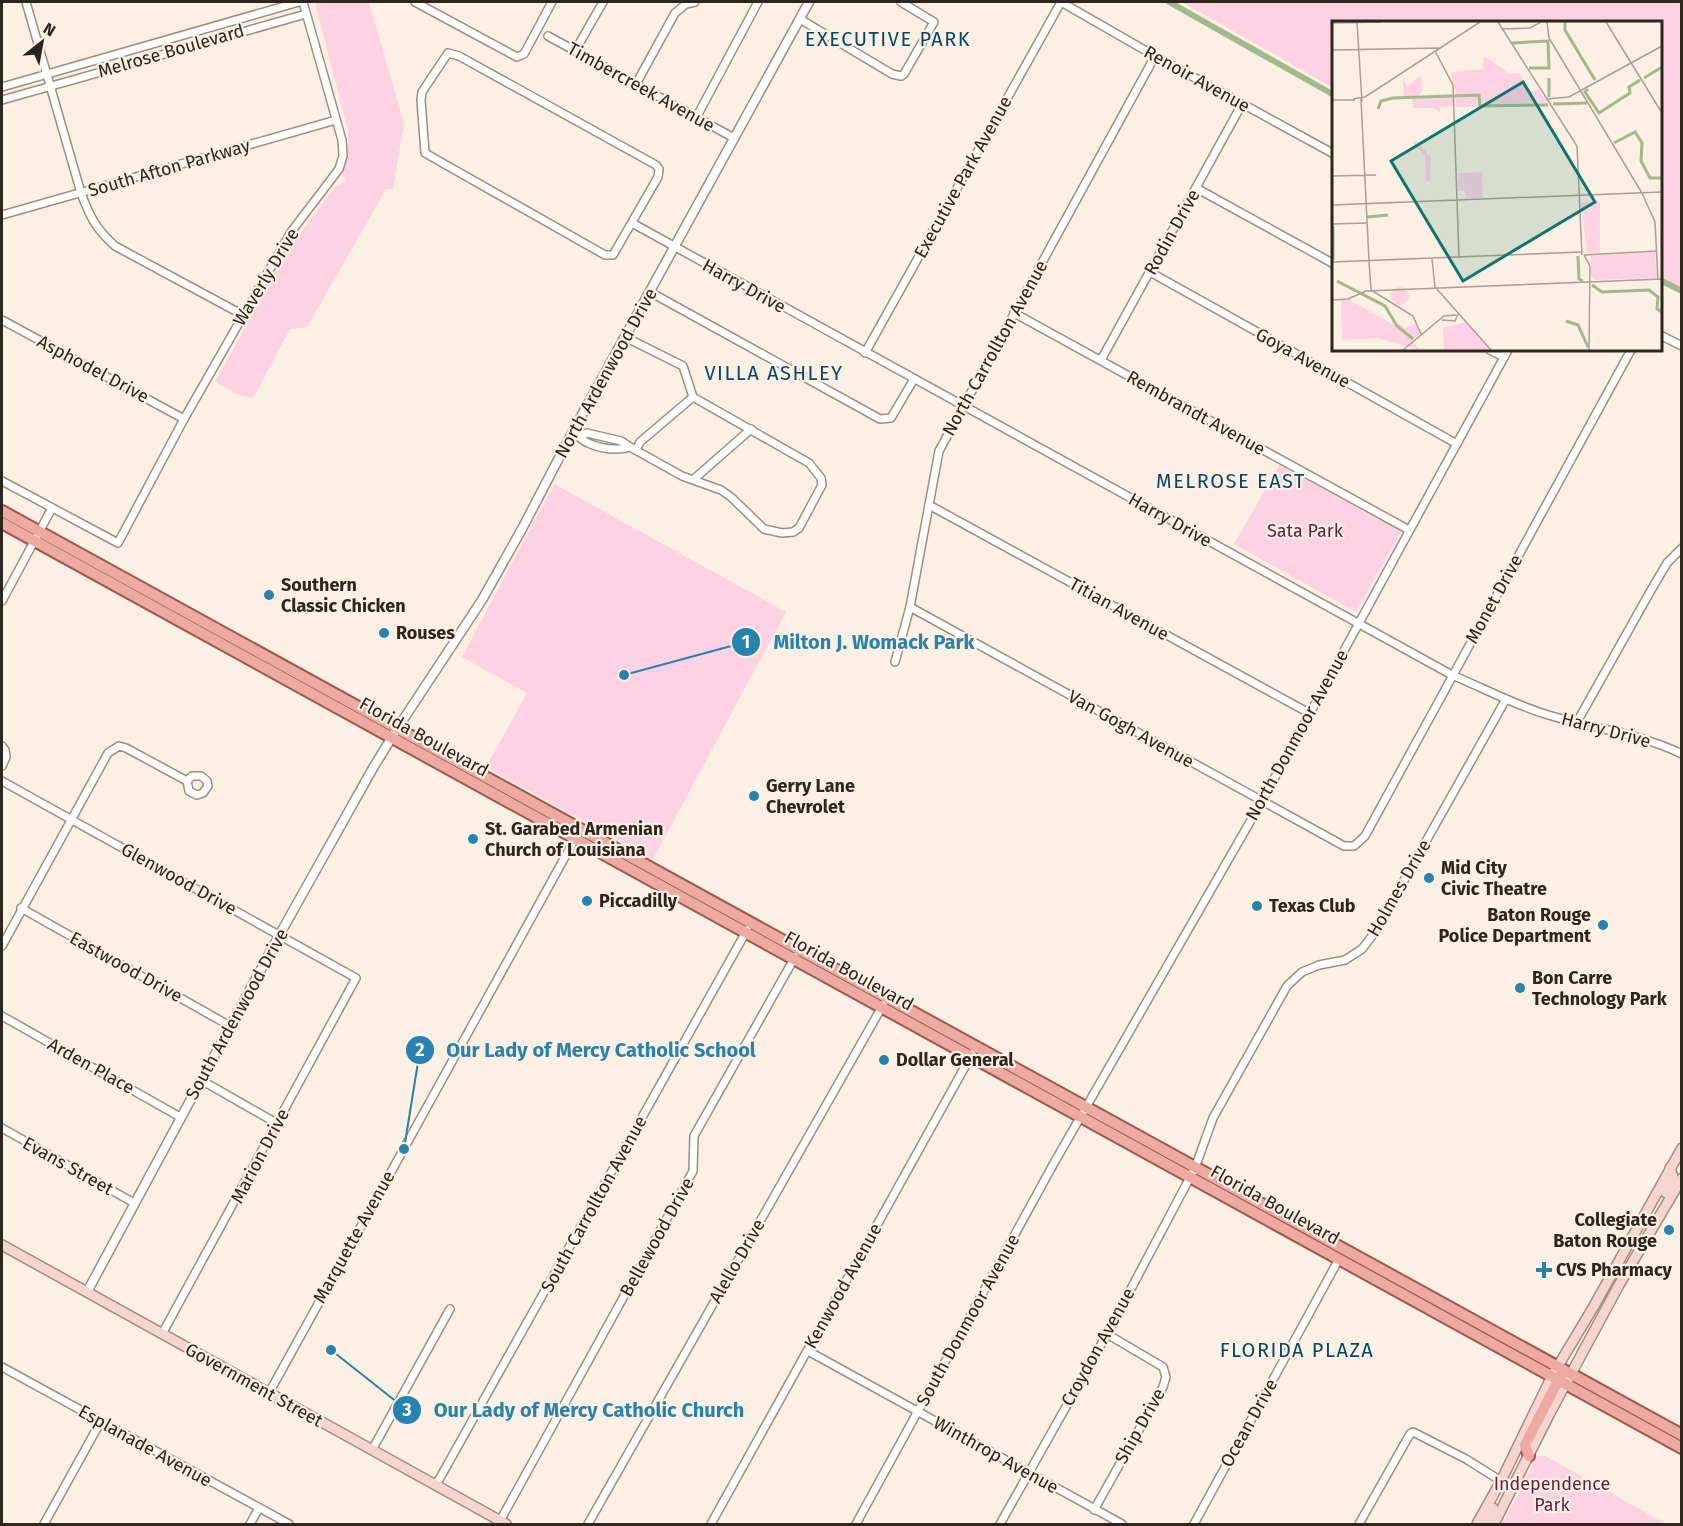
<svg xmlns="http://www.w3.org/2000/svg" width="1683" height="1526" font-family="'Fira Sans',sans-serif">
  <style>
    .green { fill: #fed2e3 }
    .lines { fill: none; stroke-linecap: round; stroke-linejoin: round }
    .canal { stroke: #a0ba8b; stroke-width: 6 }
    .minor-casing { stroke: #a18d7d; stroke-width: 10 }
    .tertiary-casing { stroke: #a18d7d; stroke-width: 11 }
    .secondary-casing { stroke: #a18d7d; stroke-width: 12 }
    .primary-casing { stroke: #a2574c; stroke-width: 14 }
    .minor { stroke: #fff; stroke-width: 7 }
    .tertiary { stroke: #fff; stroke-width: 8 }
    .secondary { stroke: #f6d5d1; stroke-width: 9 }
    .primary { stroke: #edaaa3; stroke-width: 10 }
    .poi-dot { fill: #2682af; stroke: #fcefe4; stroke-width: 2 }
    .labels { text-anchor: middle; stroke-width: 4.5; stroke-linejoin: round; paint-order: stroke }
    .street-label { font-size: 18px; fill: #2d261f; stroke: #fcefe4 }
    .park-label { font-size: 18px; fill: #5f1f3e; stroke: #fcefe4 }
    .poi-label { font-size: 18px; font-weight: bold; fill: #2d261f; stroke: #fcefe4; text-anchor: start }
    .neighbourhood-label { font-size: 20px; letter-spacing: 1.5px; fill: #034967; stroke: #fcefe4 }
    .inset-river { fill: none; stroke: #a0ba8b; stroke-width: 3 }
    .inset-road { fill: none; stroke: #a99f95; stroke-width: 1.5 }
    .view { fill: #0f766e; fill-opacity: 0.15; stroke: #0f766e; stroke-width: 3 }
    .inset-edge { fill: none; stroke: #2d261f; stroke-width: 3 }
    .leader { fill: none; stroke: #2682af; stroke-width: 2 }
    .callout-dot { fill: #2682af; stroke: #fcefe4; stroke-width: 2 }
    .mark-label { font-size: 18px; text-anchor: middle; font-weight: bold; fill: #fff }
    .callout-label { font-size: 20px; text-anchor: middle; font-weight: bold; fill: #2682af; stroke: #fcefe4; stroke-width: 4.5; stroke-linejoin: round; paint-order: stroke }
  </style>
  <rect width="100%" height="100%" fill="#fcefe4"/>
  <g class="green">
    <polygon points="315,2 369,2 404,124 393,189 386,189 307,327 290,329 253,398 240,395 215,382 282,259 335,186 345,182 346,178 342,176 348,143 348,131"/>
    <polygon points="1182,2 1681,2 1681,288 1661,276 1660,22 1334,22 1333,88"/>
    <polygon points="1280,464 1401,532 1356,612 1234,544"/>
    <polygon points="554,484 786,612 653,859 486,767 527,693 462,657"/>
    <polygon points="1536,1456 1545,1456 1666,1524 1502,1524 1524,1484"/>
  </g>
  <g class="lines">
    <g class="canal">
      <polyline points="1169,2 1334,95"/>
      <polyline points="1660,280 1682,291"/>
    </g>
    <defs>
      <g id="minor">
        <path d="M26 2 81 193C90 217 96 229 115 246L243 315"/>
        <polyline points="415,2 517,57 524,54 552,2"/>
        <polyline points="1061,2 1155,56 1334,154"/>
        <polyline points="800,19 892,74 901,76 904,74 934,22 901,2"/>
        <polyline points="548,36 734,138"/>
        <polyline points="575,51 603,2"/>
        <polygon points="448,53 459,56 656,165 659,169 658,177 613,255 605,255 425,153 421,100 422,92"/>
        <polyline points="636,84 675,13 686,4 695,2"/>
        <polyline points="2,87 299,2"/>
        <polyline points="2,100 306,14"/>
        <polyline points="696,118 758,2"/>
        <polyline points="1196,188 1334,264"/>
        <polyline points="2,215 336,120"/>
        <path d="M632 223 1452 675C1483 688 1513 704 1545 714 1590 728 1639 733 1682 754"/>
        <polyline points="1150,272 1457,444"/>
        <polyline points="650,292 880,419 891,418 914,379"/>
        <polyline points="1014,313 1409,530"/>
        <polyline points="2,320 184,419"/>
        <polyline points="1660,335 1682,346"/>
        <polyline points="625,337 683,366 693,397 809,463 821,478 822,485 799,528 793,532 782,533 764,529 731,497 721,490 682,476 630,447"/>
        <polyline points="1490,350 1504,357"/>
        <polyline points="865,353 1061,2"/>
        <polyline points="1101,360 1242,104"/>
        <path d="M572 433C580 436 582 441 588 443 601 449 617 451 630 447L621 441 587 433 581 436"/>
        <polyline points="636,450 640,442 693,397"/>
        <polyline points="694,479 751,429"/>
        <polyline points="2,481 118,543 184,419 291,232 339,169 343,156 342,140 303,2"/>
        <polyline points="929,505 1309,713"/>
        <polyline points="2,601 52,508"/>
        <polyline points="910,607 1344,846 1354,846 1365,836 1631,350"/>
        <polyline points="895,662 910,607 939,451 1155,56"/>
        <polyline points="1577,722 1650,592 1667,563 1682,548"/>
        <polyline points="2,746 5,750 6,757 2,766"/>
        <polyline points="2,781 356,978 162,1334"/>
        <polyline points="21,908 230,1026"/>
        <polyline points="2,946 108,753 119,746 126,748 187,781 192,776 201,776 207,781 208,786 203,793 197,795 189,791 187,781"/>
        <polyline points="2,1016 180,1117"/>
        <polyline points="201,1080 278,1124"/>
        <polyline points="2,1128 134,1203"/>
        <polyline points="808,1351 1122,1524"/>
        <polyline points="2,1367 289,1524"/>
        <polyline points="269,1393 576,837"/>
        <polyline points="372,1450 450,1309"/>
        <polyline points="436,1485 747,930"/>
        <polyline points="1094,1510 1163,1387 1166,1377 1163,1367 1107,1334"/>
        <polyline points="500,1521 693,1171 694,1136 795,957"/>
        <polyline points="44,1524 101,1421"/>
        <polyline points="250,1524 259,1508"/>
        <polyline points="588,1524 883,1005"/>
        <polyline points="711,1524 972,1054"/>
        <polyline points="856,1524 1054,1163 1262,801 1508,350"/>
        <polyline points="1000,1524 1107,1334 1195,1168 1213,1118 1287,986 1302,972 1319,965 1345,960 1362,949 1375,932 1506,699"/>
        <polyline points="1194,1524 1339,1259"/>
        <polyline points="1359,1524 1410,1434 1413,1432 1466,1459 1501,1481"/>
      </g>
      <polyline id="tertiary" points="87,1292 280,934 373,768 397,729 482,600 523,527 572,433 809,2"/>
      <g id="secondary">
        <polyline points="1666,1193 1673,1177 1670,1168"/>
        <polyline points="2,1245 506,1524"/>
        <polyline points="1477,1524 1501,1481 1552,1376 1594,1306 1682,1148"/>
        <polyline points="1485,1524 1493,1508"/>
        <polyline points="1494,1524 1551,1411 1619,1285 1682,1178"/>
      </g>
      <g id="primary">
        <polyline points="2,511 1682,1435"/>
        <polyline points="2,523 1682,1448"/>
        <polyline points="1529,1456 1525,1445 1562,1373"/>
      </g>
    </defs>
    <use href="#minor" class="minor-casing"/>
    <use href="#tertiary" class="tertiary-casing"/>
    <use href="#secondary" class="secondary-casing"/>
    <use href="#primary" class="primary-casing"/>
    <use href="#minor" class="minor"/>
    <use href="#tertiary" class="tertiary"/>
    <use href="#secondary" class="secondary"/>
    <use href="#primary" class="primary"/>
  </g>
  <g class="poi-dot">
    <circle cx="269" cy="595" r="6"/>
    <circle cx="384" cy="633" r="6"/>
    <circle cx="754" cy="796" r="6"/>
    <circle cx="473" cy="839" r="6"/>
    <circle cx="1429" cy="878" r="6"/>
    <circle cx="587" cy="901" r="6"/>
    <circle cx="1257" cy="906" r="6"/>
    <circle cx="1603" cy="925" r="6"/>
    <circle cx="1520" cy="988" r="6"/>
    <circle cx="884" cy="1060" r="6"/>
    <circle cx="1669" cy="1230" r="6"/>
    <path d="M1541 1261h6v6h6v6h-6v6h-6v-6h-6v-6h6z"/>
  </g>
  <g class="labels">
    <g class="street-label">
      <text transform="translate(171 51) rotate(-16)" y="6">Melrose Boulevard</text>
      <text transform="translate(1197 79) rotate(29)" y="6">Renoir Avenue</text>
      <text transform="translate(641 87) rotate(29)" y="6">Timbercreek Avenue</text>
      <text transform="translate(169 168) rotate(-16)" y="6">South Afton Parkway</text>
      <text transform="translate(963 177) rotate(-61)" y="6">Executive Park Avenue</text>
      <text transform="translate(1172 232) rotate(-61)" y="6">Rodin Drive</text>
      <text transform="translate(266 277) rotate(-59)" y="6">Waverly Drive</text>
      <text transform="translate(744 286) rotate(29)" y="6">Harry Drive</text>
      <text transform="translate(995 348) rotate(-61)" y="6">North Carrollton Avenue</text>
      <text transform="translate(1303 358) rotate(29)" y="6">Goya Avenue</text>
      <text transform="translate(93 369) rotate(28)" y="6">Asphodel Drive</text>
      <text transform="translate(606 373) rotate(-61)" y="6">North Ardenwood Drive</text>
      <text transform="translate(1196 413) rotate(29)" y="6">Rembrandt Avenue</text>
      <text transform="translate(1170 520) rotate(29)" y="6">Harry Drive</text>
      <text transform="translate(1494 599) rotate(-61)" y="6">Monet Drive</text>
      <text transform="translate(1119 609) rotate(29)" y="6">Titian Avenue</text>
      <text transform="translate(1131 729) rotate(29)" y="6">Van Gogh Avenue</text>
      <text transform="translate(1606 730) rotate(15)" y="6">Harry Drive</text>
      <text transform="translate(1297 735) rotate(-61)" y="6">North Donmoor Avenue</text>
      <text transform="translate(424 737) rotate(29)" y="6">Florida Boulevard</text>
      <text transform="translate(179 879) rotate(29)" y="6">Glenwood Drive</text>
      <text transform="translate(1399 888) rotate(-60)" y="6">Holmes Drive</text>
      <text transform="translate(126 967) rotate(29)" y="6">Eastwood Drive</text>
      <text transform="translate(849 971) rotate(29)" y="6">Florida Boulevard</text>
      <text transform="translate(237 1014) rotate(-61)" y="6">South Ardenwood Drive</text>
      <text transform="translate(91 1066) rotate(29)" y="6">Arden Place</text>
      <text transform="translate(260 1156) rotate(-62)" y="6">Marion Drive</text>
      <text transform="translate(68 1166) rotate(29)" y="6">Evans Street</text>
      <text transform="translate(594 1204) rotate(-61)" y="6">South Carrollton Avenue</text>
      <text transform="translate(1275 1205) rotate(29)" y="6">Florida Boulevard</text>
      <text transform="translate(354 1237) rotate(-61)" y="6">Marquette Avenue</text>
      <text transform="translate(657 1237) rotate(-61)" y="6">Bellewood Drive</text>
      <text transform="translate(737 1261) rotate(-60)" y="6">Alello Drive</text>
      <text transform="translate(843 1286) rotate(-61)" y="6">Kenwood Avenue</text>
      <text transform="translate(968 1320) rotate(-61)" y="6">South Donmoor Avenue</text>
      <text transform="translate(1098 1347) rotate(-61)" y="6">Croydon Avenue</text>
      <text transform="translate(254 1385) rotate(29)" y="6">Government Street</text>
      <text transform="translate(1249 1423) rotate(-61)" y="6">Ocean Drive</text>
      <text transform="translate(1140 1426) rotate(-61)" y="6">Ship Drive</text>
      <text transform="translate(145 1446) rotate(29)" y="6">Esplanade Avenue</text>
      <text transform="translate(996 1455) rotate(29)" y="6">Winthrop Avenue</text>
    </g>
    <g class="park-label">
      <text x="1305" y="537">Sata Park</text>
      <text x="1552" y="1490">Independence<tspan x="1552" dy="21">Park</tspan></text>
    </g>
    <g class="poi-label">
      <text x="281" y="591">Southern<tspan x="281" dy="21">Classic Chicken</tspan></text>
      <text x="396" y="639">Rouses</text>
      <text x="766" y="792">Gerry Lane<tspan x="766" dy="21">Chevrolet</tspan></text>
      <text x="485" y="835">St. Garabed Armenian<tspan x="485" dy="21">Church of Louisiana</tspan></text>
      <text x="1441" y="874">Mid City<tspan x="1441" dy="21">Civic Theatre</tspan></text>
      <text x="599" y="907">Piccadilly</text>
      <text x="1269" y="912">Texas Club</text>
      <text x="1591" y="921" text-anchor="end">Baton Rouge<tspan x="1591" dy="21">Police Department</tspan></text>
      <text x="1532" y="984">Bon Carre<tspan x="1532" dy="21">Technology Park</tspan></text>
      <text x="896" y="1066">Dollar General</text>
      <text x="1657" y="1226" text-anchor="end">Collegiate<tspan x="1657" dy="21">Baton Rouge</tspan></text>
      <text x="1556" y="1276">CVS Pharmacy</text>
    </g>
    <g class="neighbourhood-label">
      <text x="888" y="46">EXECUTIVE PARK</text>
      <text x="774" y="380">VILLA ASHLEY</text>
      <text x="1231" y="488">MELROSE EAST</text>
      <text x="1297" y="1357">FLORIDA PLAZA</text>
    </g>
  </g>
  <g transform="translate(1332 21)">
    <rect width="330" height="330" fill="#fcefe4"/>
    <path d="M152 35 178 53 187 52 196 67 201 71 206 68 216 83 149 85 148 73 124 74 119 51 151 48ZM89 54 90 71 87 75 72 76 71 55 75 66ZM147 74V86H124L123 75ZM121 75V85L108 86V92L102 87H81L80 77ZM84 119 99 137 98 160H94L93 135 81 122ZM150 151 151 177H134L133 170H126V152ZM268 181V232H255L249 182ZM323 231 325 257 263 259 259 255V235ZM59 275a9 9 0 1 1 18 0a9 9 0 1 1-18 0ZM16 278 64 305 67 302 73 307 85 302 88 313 80 319 87 329 46 317 10 319 9 279ZM134 301 157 329H112L111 307Z" fill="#fed2e3"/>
    <path class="inset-river" d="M233 1V9L263 59M180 22 216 20 217 47H197M217 57V76M312 57 330 46M256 68 253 71 267 92 298 72 297 66 308 59M221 83 255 82M46 88 49 80 61 77 147 74 148 85 216 84M282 122 303 111 310 122 309 140 318 157H330M35 196 56 194M1 205V239M246 235 247 258 251 260M5 260 53 285 65 305 81 318M260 264 270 271 317 269 326 276 325 288 330 291M234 300 246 304 256 326"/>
    <path class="inset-road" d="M25 1 30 81M166 1 245 125 250 234M215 1 217 17 310 172 323 201 326 259M274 1 330 92M0 2 49 1M169 8 198 7 209 1M0 29 107 27M103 30 121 64 127 237M21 78 33 76 148 1M29 78 37 240M214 78 237 76 330 25M0 79H23M0 155 44 154M0 184 330 171M0 203 34 202M252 234 258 245 257 329M252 234 325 230M100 238 103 266 159 329M37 240 39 269 81 295 89 313M0 241 249 231M257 261 330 258M0 279 16 278 34 270 257 261M110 299 123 300 126 293M71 329 112 295 124 294"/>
    <path class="view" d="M191 61 263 181 131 260 59 140Z"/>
    <rect width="330" height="330" class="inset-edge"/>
  </g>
  <path class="leader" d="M624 675L746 642M404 1149L420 1050M331 1350L407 1410"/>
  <g class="callout-dot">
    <circle cx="624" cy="675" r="6"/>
    <circle cx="404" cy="1149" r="6"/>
    <circle cx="331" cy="1350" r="6"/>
    <circle cx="746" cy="642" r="15"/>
    <circle cx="420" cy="1050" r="15"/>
    <circle cx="407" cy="1410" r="15"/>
  </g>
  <g class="mark-label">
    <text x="746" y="648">1</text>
    <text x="420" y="1056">2</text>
    <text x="407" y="1416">3</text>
  </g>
  <g class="callout-label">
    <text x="874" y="649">Milton J. Womack Park</text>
    <text x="601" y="1057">Our Lady of Mercy Catholic School</text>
    <text x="589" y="1417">Our Lady of Mercy Catholic Church</text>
  </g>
  <rect width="1683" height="1526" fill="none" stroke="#2d261f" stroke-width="6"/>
  <g transform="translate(42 42) rotate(31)" stroke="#fcefe4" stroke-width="4.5" paint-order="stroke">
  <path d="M0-4.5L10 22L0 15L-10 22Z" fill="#2d261f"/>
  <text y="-9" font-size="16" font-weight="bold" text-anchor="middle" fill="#2d261f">N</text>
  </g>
</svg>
